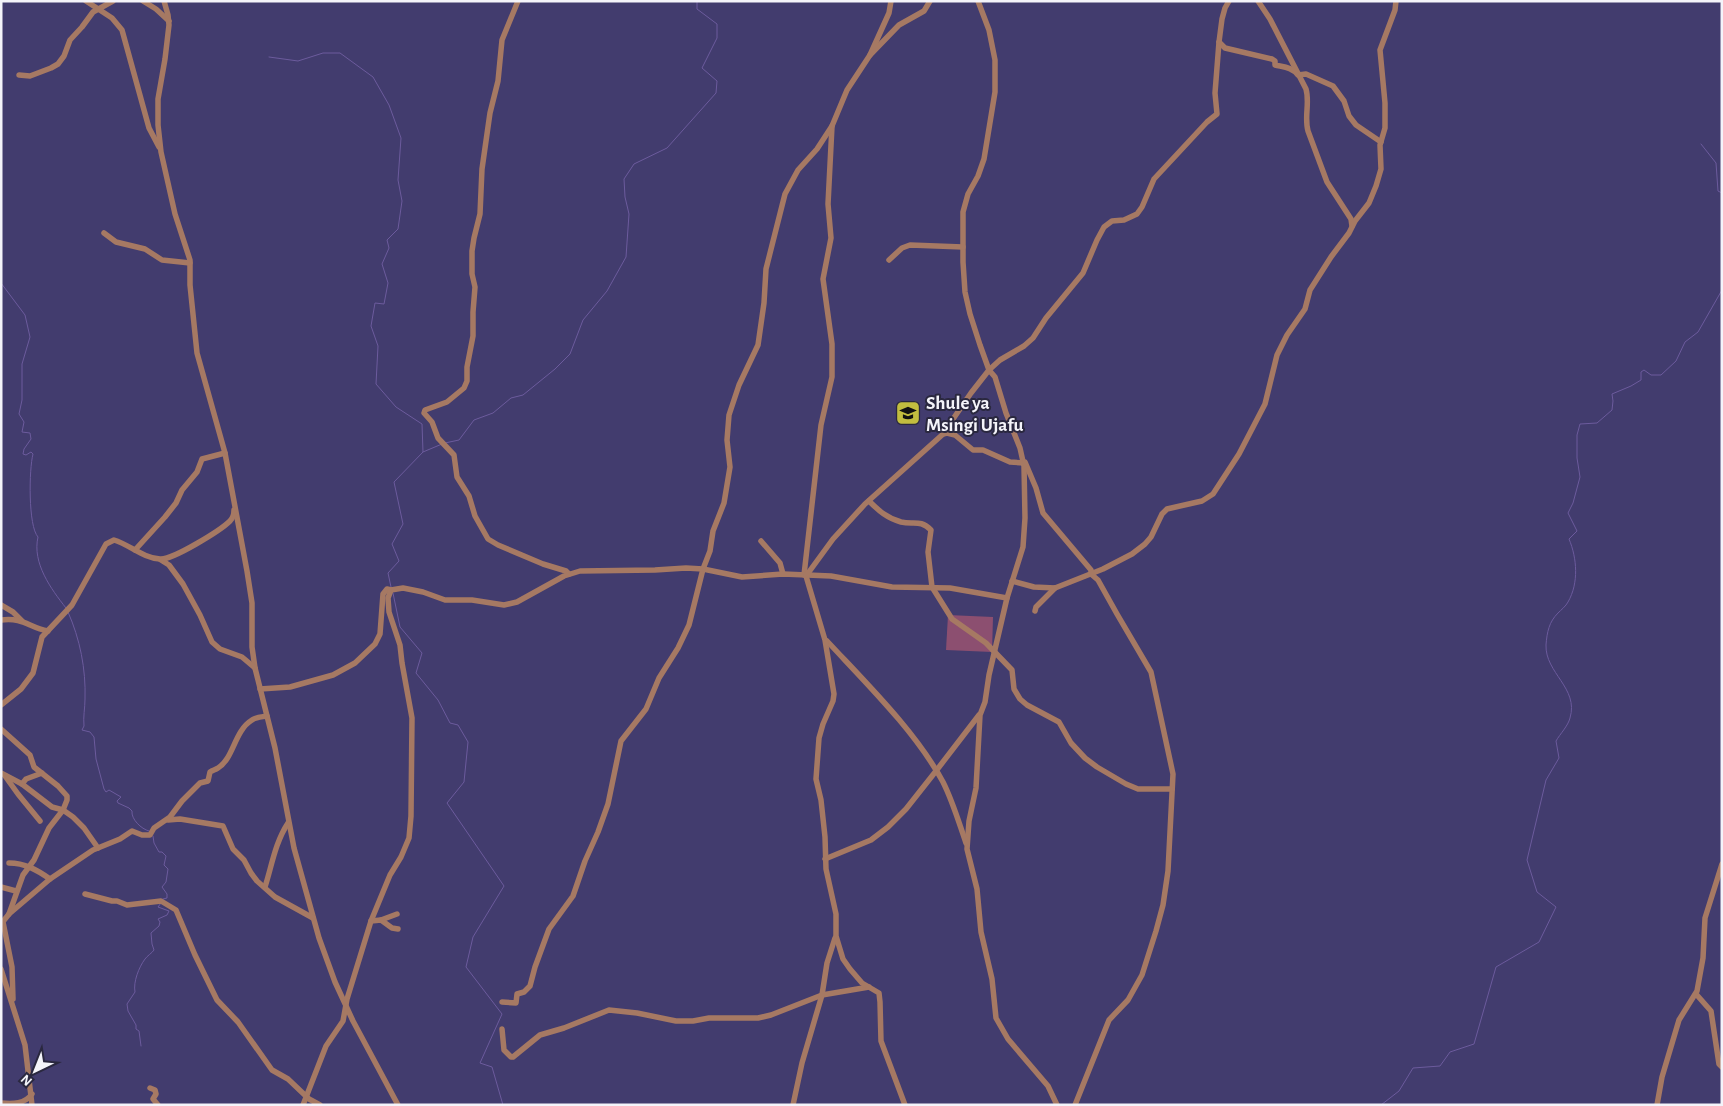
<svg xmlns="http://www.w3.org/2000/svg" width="1723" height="1106" font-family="'Alegreya Sans',sans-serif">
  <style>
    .green { fill: #8c4f70 }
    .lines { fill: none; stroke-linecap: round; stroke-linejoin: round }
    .stream { stroke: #6c5b9d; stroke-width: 1 }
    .minor { stroke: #a67963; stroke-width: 5.5 }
    .labels { text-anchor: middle; stroke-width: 4; stroke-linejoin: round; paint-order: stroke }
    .poi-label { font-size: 19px; font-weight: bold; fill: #f4f4fa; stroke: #2a283f; text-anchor: start }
  </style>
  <rect width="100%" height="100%" fill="#423c6e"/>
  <polygon class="green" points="948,615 993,617 992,652 946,650"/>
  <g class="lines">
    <g class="stream">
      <polyline points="269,57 298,61 323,53 340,53 373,77 389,105 401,138 398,180 402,201 398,229 387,240 389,248 382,264 388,283 384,304 375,303 371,326 378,346 376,384 396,407 422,424 423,452 394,482 403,524 392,544 399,561 388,573 391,587"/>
      <polyline points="1701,144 1716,163 1718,191 1722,193"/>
      <path d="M1 283 25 315 30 337 22 364V400L19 414 24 422 22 432 30 433 31 439 24 449 23 454 26 455 31 452 33 454C29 469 28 526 38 537 32 563 51 589 66 608"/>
      <polyline points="445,443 459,440 474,420 493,413 511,398 523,395 555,369 570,354 583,320 607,291 626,257 629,214 625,197 624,179 634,164 667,148 716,93 717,81 702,68 717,38 717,24 697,9 697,1"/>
      <polyline points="423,452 442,444"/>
      <polyline points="393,593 400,627 422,653 416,673 438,700 450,723 458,725 468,742 464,782 447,803 504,886 473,937 466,967 502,1014 480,1063 492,1067 503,1105"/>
      <path d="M68 612C80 639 86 669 85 699 85 708 83 717 84 726L82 730 90 732 94 737 96 759 104 789 106 792 109 790 121 797 117 801 118 803 129 808 132 811C131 819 141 829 149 831"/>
      <polyline points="153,836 154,843 159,852 162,852 166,856 164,865 168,869 166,882 162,887 167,894 167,898 163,899"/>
      <path d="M141 1046 139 1031 136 1029V1025L128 1011 127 1004 135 992C133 982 139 967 145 959 147 956 152 953 154 950L152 944 151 933 159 926 160 922 158 919 167 915 169 911 158 907 161 903"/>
      <path d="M1381 1105 1399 1091 1413 1068 1440 1066 1450 1052 1474 1044 1496 967 1539 942 1556 907 1537 892 1527 860 1546 780 1559 758 1556 741C1560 734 1568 726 1570 718 1579 688 1545 673 1546 645 1547 632 1549 622 1558 613 1561 610 1566 606 1568 602 1579 583 1577 558 1569 539L1577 531 1568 513 1573 503 1580 477 1577 458V435L1580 424 1597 423 1612 410 1613 401 1612 394 1631 386 1641 380V372L1644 370 1651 375H1661L1676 361 1685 342 1698 332 1722 290"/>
    </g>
    <g class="minor">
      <polyline points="86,1 112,18 122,30 149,128 159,147"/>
      <polyline points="143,1 156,9 169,21"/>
      <polyline points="164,1 168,15 169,25 165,59 158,99 158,125 161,152 175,214 190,260 190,285 197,353 225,453 247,571 252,603 252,647 255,668 275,748 294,848 319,938 335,982 353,1021 398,1105"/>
      <polyline points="518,1 502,40 498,81 490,113 482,169 480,214 474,238 472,251 472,274 475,287 473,312 473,336 467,367 467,381 464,388 447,402 425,410 424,413 432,422 438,438 454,455 457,477 469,496 475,516 488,539 498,545 543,564 566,571 569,574"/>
      <polyline points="978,1 989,30 995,60 995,92 984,159 978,176 968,194 963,212 963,262 965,292 970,314 980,345 989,370 995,377 1006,413 1020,448 1024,466 1025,518 1023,547 1007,598 989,675 985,702 980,715 976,788 969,821 967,849 977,889 981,932 992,979 996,1018 1008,1039 1048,1086 1057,1105"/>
      <path d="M1258 1 1270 19 1306 89C1310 103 1304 117 1308 131L1327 182 1351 219 1352 226"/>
      <path d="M1219 42 1225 48 1272 59 1275 61V65C1283 67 1292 67 1298 75L1306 74 1333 86 1344 101 1349 116 1356 125 1381 142"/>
      <polyline points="870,55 889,13 891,1"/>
      <polyline points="19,75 30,76 51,68 58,64 64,56 70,40 82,27 93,12 113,1"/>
      <polyline points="104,233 116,242 145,249 162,260 190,263"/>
      <polyline points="889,260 902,248 910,245 963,247"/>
      <polyline points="943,434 947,433 955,435 973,450 983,450 1010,462 1024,463"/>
      <polyline points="1025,462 1036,488 1043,513 1091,570 1091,574 1098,580 1117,614 1151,672 1173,774 1168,871 1163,905 1156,931 1142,975 1128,1000 1109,1020 1075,1105"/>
      <path d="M869 501C879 511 887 518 901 522 914 525 920 519 931 530L928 552 932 587 952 619 986 643 1012 670 1014 689 1020 699 1027 705 1059 722 1071 743 1085 758 1097 767 1126 784 1138 789H1172"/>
      <polyline points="761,541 780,563 783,574"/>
      <polyline points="135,550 165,517 176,503 182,490 197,472 202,459 225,453"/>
      <polyline points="161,560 169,565 183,584 200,615 212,642 220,649 242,657 255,668"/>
      <polyline points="804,575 821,425 832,377 832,344 823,279 831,238 828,204 832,126 847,90 870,55 899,25 924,11 930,1"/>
      <polyline points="1012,581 1034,587 1055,588 1103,569 1132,554 1145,544 1151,537 1162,514 1167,509 1202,501 1213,494 1239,454 1265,404 1277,355 1287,335 1305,309 1310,290 1331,257 1349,233 1355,221 1369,203 1376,186 1381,169 1380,145 1385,128 1385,103 1380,50 1395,10 1396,1"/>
      <polyline points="1,605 13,612 22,621"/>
      <polyline points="1035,611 1036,607 1055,588"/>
      <path d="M1 620C24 617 29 628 48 631"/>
      <path d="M827 641C866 683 916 732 943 782 953 802 959 823 966 843"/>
      <polyline points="260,689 290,687 333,675 355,663 375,644 380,634 383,594 387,589 391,590"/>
      <path d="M1 705 21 689 33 673 42 637 72 605 106 544 114 540C130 545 143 558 160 559 173 560 221 530 230 521 233 518 234 514 234 510"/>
      <polyline points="1,729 30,755 34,767 58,786 67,796 67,800 63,810 49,828 34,860 23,875 9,914"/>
      <polyline points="1,773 22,784 52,807 63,810 73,817 84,828 98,848"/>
      <polyline points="5,776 18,794 40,821"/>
      <polyline points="22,784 26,779 42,773"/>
      <polyline points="168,820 180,819 223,826 233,849 244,860 251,873 257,881 275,897 313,918"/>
      <polyline points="825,859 871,840 888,827 906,809 936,771 979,715"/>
      <path d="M9 863C25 863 37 870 50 879"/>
      <polyline points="1,887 16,891"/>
      <path d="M265 887C272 865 275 843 288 823"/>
      <polyline points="85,894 112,901 117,901 127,905 161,901 176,910 195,955 217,1000 238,1022 272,1070 288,1079 309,1099 320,1105"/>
      <polyline points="381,920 397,914"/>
      <polyline points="371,921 381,920 392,928 398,929"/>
      <polyline points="3,922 12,967 13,999"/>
      <path d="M1 924 9 914 50 879 93 850 120 839 132 831 142 835H150L154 828 170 817 182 801 200 783 208 781 210 772C213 770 215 770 218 768 234 758 234 731 252 720 256 717 262 717 267 716"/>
      <polyline points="1,969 25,1045 32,1105"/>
      <polyline points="1696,994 1711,1011 1719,1064 1722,1067"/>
      <polyline points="502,1002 516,1003 517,994 524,992 530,986 535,967 549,929 573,896 585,861 598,832 608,804 621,741 646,709 659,678 678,648 689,625 703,569 710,551 713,531 724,503 730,467 727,440 729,415 739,385 758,345 764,303 766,269 785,194 798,170 817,149 832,126"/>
      <polyline points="502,1029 504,1050 511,1057 513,1057 540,1035 564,1028 609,1010 637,1013 676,1021 693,1021 709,1018 758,1018 771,1015 822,995 869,987"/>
      <polyline points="150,1088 155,1090 156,1094 153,1099 158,1105"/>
      <path d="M1 1103C13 1104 25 1104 32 1094"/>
      <polyline points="303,1105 326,1046 343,1021 347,999 371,921 390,875 401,857 409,838 411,816 412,718 402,663 400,645 389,612 388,598 391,590 403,588 423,592 445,600 472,600 504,605 517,602 564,576 580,571 655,570 686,568 703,569 742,577 783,574 831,576 892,587 950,588 1007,598"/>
      <polyline points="793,1105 802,1063 822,995 827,963 835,938"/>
      <polyline points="905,1105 881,1041 880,1002 879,993 862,983 850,969 843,959 836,936 836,914 826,869 825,837 821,800 816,779 819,738 823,724 833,701 834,694 825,640 806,576 833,539 865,504 942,435 971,393 989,370 1000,360 1024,346 1033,338 1046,318 1083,273 1097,240 1104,227 1112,221 1124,220 1137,214 1142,207 1154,179 1207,122 1217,114 1215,93 1219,42 1222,19 1225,8 1229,1"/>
      <polyline points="1657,1105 1662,1077 1679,1020 1697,991 1703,958 1705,918 1722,864"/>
    </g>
  </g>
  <defs>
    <symbol id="school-square" viewBox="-11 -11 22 22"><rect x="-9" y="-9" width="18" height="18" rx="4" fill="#c2bd3f" stroke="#2a283f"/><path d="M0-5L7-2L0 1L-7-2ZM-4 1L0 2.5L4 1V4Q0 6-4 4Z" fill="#111"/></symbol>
  </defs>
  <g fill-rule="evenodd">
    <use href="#school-square" x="894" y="399" width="28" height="28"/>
  </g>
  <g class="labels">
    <g class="poi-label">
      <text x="926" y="409">Shule ya<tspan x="926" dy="22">Msingi Ujafu</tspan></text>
    </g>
  </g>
  <rect width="1723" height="1106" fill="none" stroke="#f4f4fa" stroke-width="5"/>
  <g transform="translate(35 1071) rotate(223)" stroke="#2a283f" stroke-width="4" paint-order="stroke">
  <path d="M0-4L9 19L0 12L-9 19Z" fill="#f4f4fa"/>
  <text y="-8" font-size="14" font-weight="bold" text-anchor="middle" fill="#f4f4fa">N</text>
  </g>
</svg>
